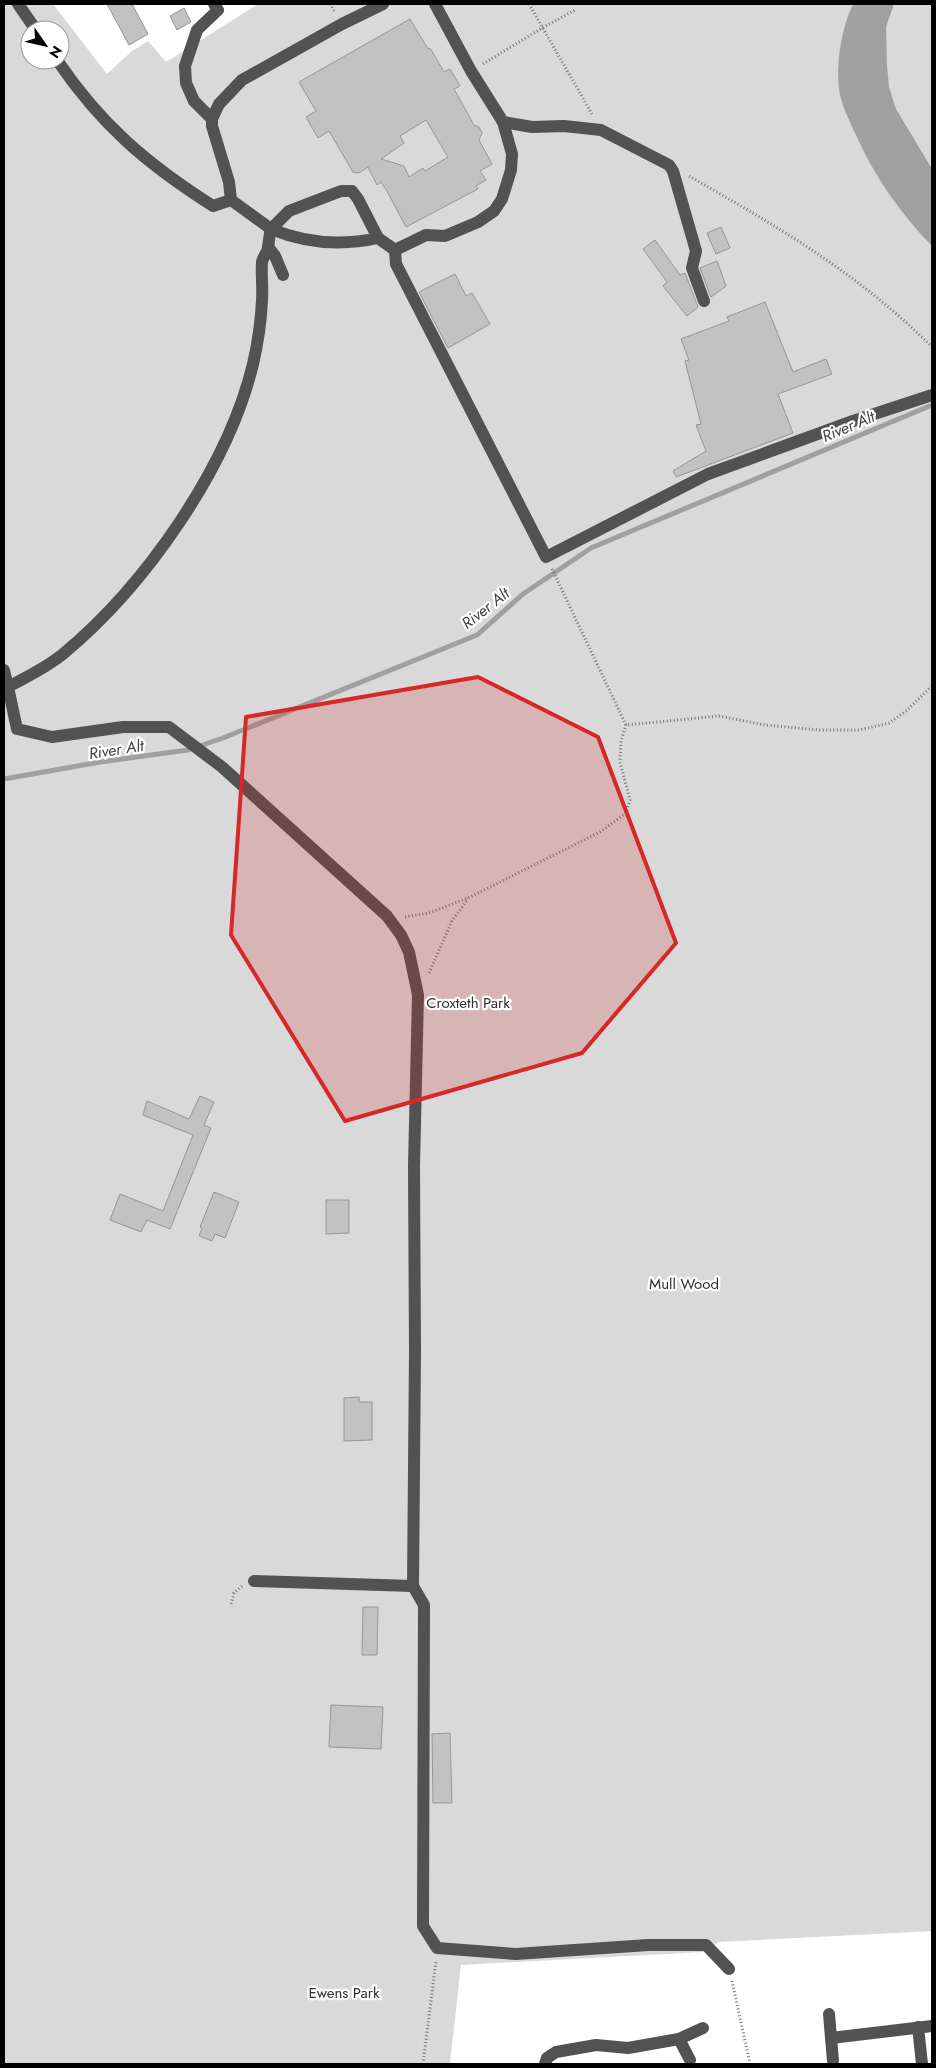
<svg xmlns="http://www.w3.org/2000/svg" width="936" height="2068" font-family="Jost,sans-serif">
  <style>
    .green { fill: #d9d9d9; fill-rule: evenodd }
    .water { fill: #a0a0a0 }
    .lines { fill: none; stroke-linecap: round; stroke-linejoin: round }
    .stream { stroke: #a0a0a0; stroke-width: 5 }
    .building { fill: #c2c2c2; stroke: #969696; fill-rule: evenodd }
    .path { stroke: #747474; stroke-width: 3; stroke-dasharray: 1 2.5; stroke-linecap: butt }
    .minor { stroke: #525252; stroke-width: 12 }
    .marked { fill: #d62828; fill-opacity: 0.2; stroke: #d62828; stroke-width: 4; stroke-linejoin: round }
    .labels { text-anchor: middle; stroke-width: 4.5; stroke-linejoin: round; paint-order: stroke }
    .park-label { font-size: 15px; fill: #303030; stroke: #fff }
    .water-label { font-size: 16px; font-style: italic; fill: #414141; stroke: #fff }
  </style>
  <rect width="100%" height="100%" fill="#fff"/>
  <path class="green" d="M4 4H53L107 74 132 51 148 41 166 62 255 6 254 4H932V1931L719 1942 703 1952 461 1965 450 2064H4ZM30 30H60V60H30Z"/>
  <path class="water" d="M853 4H894L886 27 887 65 889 87 896 109 932 169V246C900 213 874 176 855 133 849 120 841 104 839 90 836 63 841 29 853 4Z"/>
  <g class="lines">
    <polyline class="stream" points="4,779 100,762 188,750 223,738 477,635 523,594 591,548 932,405"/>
  </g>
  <g class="building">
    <polygon points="107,4 132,4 148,34 129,45"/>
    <polygon points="184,8 191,22 177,30 170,16"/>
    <path d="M410 19 428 49 430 48 444 72 450 69 460 86 454 89 474 125 479 127 482 133 479 140 492 164 480 171 486 180 476 186 478 189 406 227 387 191 381 182 377 185 368 167 359 173 353 172 329 131 318 138 306 117 316 111 299 82ZM426 120 448 157 425 171 423 168 409 177 404 166 381 159 404 143 400 136Z"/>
    <polygon points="721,227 730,248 716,254 707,233"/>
    <polygon points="655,240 680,275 685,273 698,307 687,316 663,286 667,282 643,249"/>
    <polygon points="717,261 726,286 711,297 700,268"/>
    <polygon points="455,274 466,296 472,293 490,324 448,348 419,292"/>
    <polygon points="765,302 793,372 826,359 832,374 778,394 793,433 676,477 673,471 706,451 696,425 701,424 685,361 689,360 681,339 729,321 727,317"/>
    <polygon points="200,1096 214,1102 204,1125 211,1128 170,1229 147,1220 141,1232 110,1220 120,1194 163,1211 193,1135 143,1115 147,1101 189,1119"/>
    <polygon points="214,1192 239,1202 225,1238 215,1234 212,1241 199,1236 202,1228 200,1227"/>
    <polygon points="326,1200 349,1200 349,1233 326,1234"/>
    <polygon points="359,1397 359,1402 372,1402 372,1440 344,1441 344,1398"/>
    <polygon points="363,1607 378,1607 377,1655 362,1655"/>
    <polygon points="331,1705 383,1707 381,1749 329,1747"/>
    <polygon points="450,1733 452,1803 433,1803 432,1734"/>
  </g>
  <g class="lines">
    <g class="path">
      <polyline points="330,4 335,12"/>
      <polyline points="529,4 592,114"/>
      <polyline points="483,64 542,28 575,10"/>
      <path d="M689 176C778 227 858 273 932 347"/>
      <polyline points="552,569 626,725 719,716 765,725 819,730 859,730 889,723 906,711 932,686"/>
      <polyline points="405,917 429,913 468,898 600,832 626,813 630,800 620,762 621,741 626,725"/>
      <polyline points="429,973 452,921 468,899"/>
      <polyline points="231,1604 234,1593 242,1586"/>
      <polyline points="732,1981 750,2064"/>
      <polyline points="423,2064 436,1961"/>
    </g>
    <g class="minor">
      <polyline points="18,4 36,30"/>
      <path d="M383 4 342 24 242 80 219 104 212 119V126L229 182 231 200 271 229C269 236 269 241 268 248 267 253 263 257 262 262 261 274 263 288 262 300 261 321 258 343 253 364 228 468 145 586 63 654 46 668 26 677 8 687L17 729 52 737 123 727H169L222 767 387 916 401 935 409 952 418 995 414 1166 415 1351 413 1586 424 1605 423 1926 437 1948 516 1954 648 1945H706L729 1969"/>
      <polyline points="435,4 471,71 503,122 512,154 511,170 502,199 494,211 478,222 445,236 426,235 395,250 396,264 546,557 708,474 853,421 932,395"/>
      <path d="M57 60C101 125 147 164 213 206L231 200"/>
      <polyline points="212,119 194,101 186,83 185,66 197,30 218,10 214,4"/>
      <polyline points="503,122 532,127 564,126 601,130 669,165 673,171 696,251 692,268 704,301"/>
      <path d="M378 238C342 246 305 243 271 229L289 211 341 191H352L358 199 378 238 395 250"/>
      <polyline points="268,247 275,256 283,275"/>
      <polyline points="4,670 8,687 4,688"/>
      <polyline points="254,1581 413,1586"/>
      <polyline points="829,2014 833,2061"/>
      <polyline points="918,2027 922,2064"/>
      <polyline points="831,2038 932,2026"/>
      <polyline points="679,2039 690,2060"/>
      <polyline points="545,2064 547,2058 556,2052 596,2045 628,2048 679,2039 703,2028"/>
    </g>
  </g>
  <path class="marked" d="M478 677 598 737 676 943 582 1053 345 1121 231 935 246 717Z"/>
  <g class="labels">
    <g class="park-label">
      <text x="468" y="1008">Croxteth Park</text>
      <text x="684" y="1289">Mull Wood</text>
      <text x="344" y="1998">Ewens Park</text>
    </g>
    <g class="water-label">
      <text transform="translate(848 426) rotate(-23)" y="6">River Alt</text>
      <text transform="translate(485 608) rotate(-38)" y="6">River Alt</text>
      <text transform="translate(116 749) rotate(-9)" y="6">River Alt</text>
    </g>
  </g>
  <rect width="936" height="2068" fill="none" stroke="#000000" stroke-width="10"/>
  <g transform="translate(45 45) rotate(124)"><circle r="24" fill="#ffffff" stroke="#999999"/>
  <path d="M0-4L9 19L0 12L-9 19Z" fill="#000000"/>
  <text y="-8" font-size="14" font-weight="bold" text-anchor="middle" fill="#000000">N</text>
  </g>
</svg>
